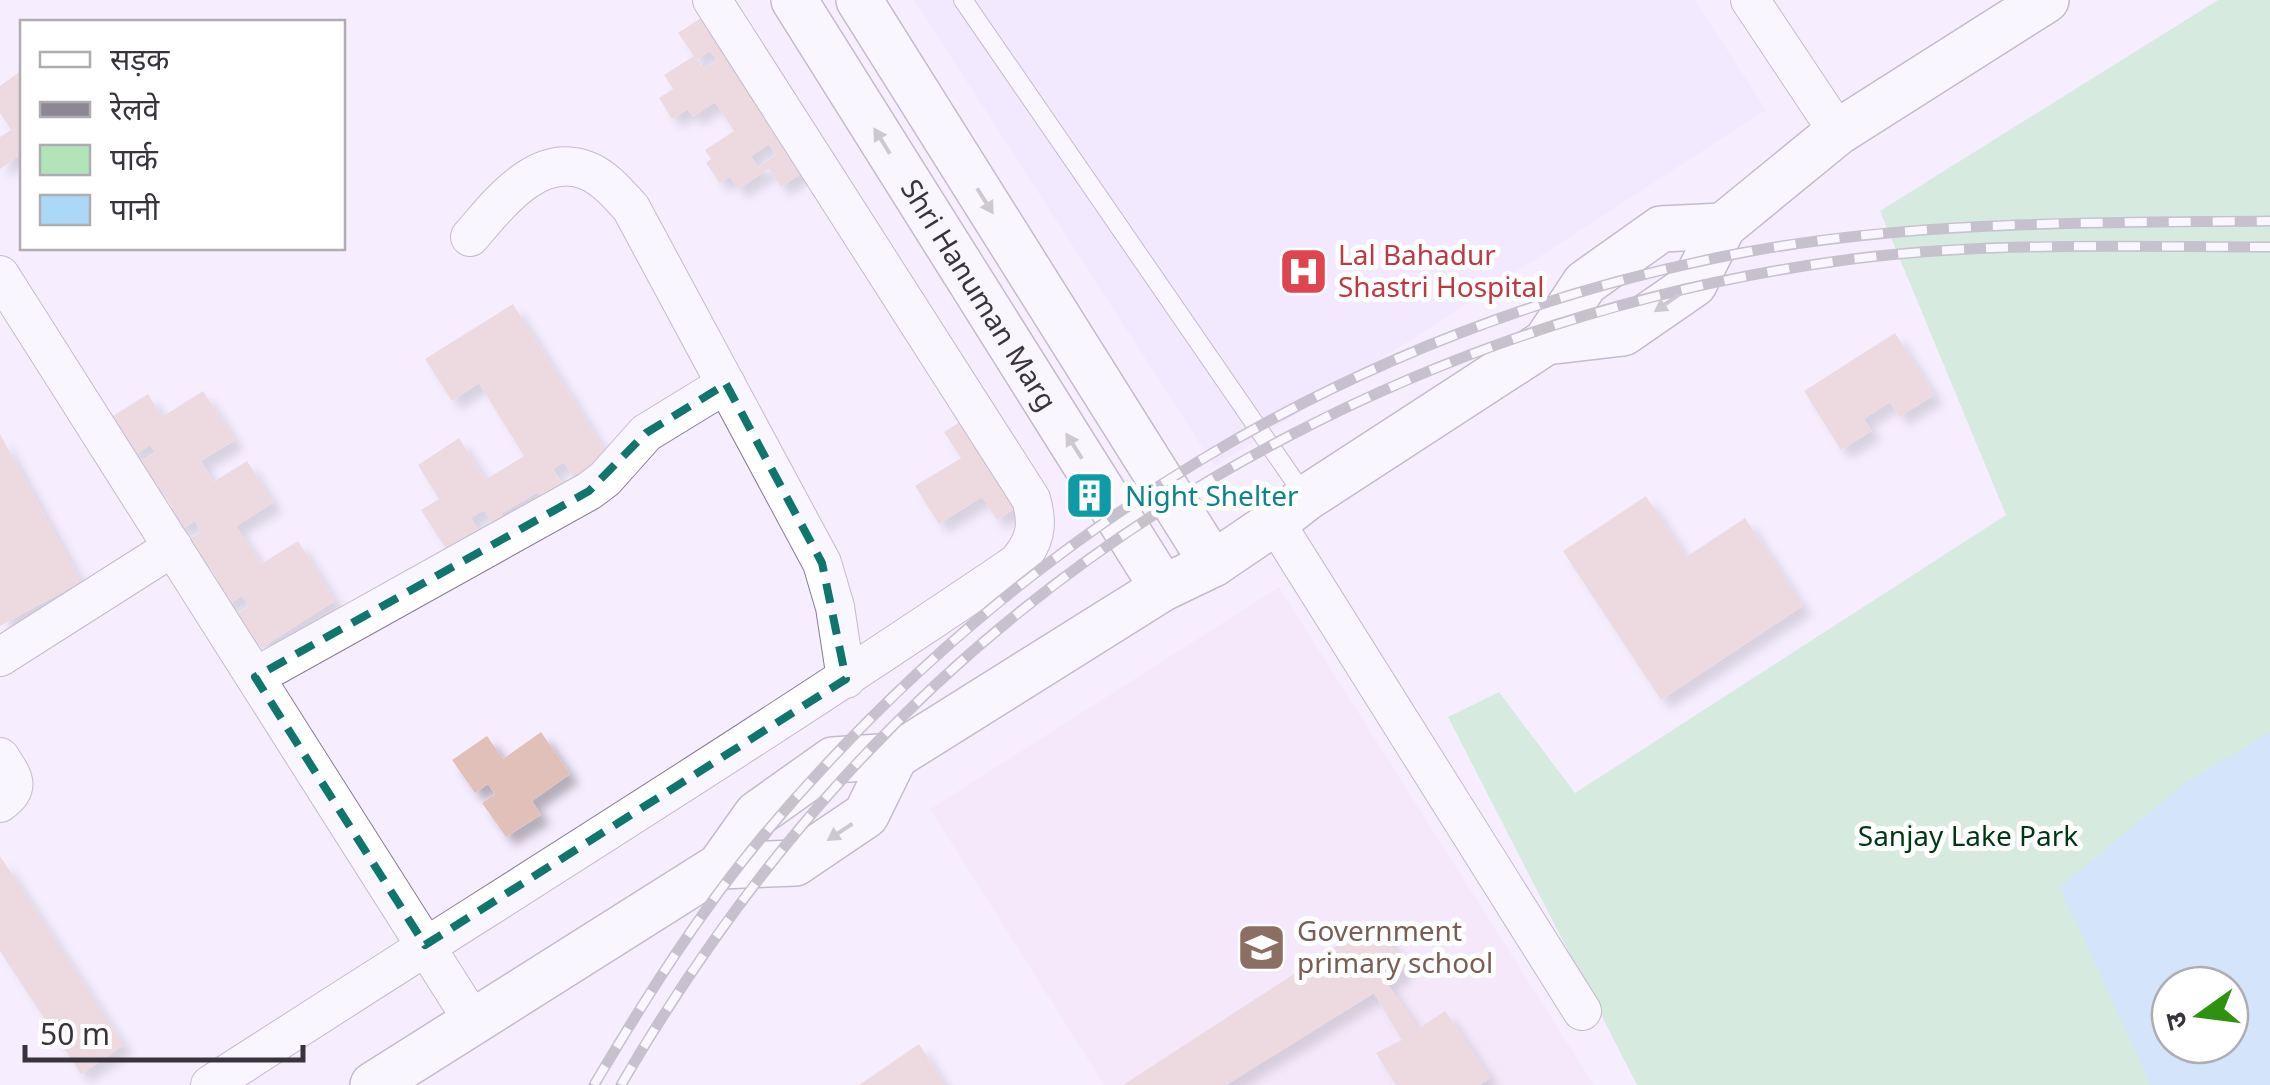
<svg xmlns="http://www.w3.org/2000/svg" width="2270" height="1085" font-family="'Noto Sans','Noto Sans Devanagari',sans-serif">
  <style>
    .built { fill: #f0e2fe }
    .education { fill: #f2e1f4 }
    .green { fill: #b1e4b9; fill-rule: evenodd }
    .water { fill: #abd8f7; fill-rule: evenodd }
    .building { fill: #e2c0ba; fill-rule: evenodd; filter: url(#shadow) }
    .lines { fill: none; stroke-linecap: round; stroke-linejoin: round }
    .service-casing { stroke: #887b95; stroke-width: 20 }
    .minor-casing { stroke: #887b95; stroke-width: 40 }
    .tertiary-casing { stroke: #887b95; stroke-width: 48 }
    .service { stroke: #fff; stroke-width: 18 }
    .minor { stroke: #fff; stroke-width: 38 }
    .tertiary { stroke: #fff; stroke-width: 45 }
    .rail-casing { stroke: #8d8794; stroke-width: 11 }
    .rail { stroke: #fff; stroke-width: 8; stroke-dasharray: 22; stroke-linecap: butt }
    .oneway { fill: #9c999e }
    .marked { fill: none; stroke: #0f766e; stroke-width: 8; stroke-dasharray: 20 12; stroke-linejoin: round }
    .labels { text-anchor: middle; stroke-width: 10; stroke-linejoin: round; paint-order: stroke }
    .health-label { font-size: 28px; fill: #be3a42; stroke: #fff; text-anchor: start }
    .street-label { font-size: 28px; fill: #38333d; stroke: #fff }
    .culture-label { font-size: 28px; fill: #0d838f; stroke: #fff; text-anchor: start }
    .park-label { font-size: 28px; fill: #003612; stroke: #fff }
    .education-label { font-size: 28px; fill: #785e54; stroke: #fff; text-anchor: start }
  </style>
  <defs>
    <filter id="shadow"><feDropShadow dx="9" dy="9" stdDeviation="5" flood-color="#0004"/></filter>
  </defs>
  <rect width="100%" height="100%" fill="#f6eeff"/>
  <polygon class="built" points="914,0 1695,0 1766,110 1215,467"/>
  <polygon class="education" points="1279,587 1594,1085 1104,1085 930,809"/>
  <path class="green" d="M2218 0H2270V1085H1637L1448 717 1499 692 1575 793 2006 515 1880 211ZM2170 985H2230V1045H2170Z"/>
  <path class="water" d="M2270 732V1085H2151L2060 887 2184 784ZM2170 985H2230V1045H2170Z"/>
  <g class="building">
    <path d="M707 14 809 168 781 187 769 169 738 189 730 176 720 183 706 163 711 159 705 150 734 131 715 102 693 117 688 109 672 119 659 98 673 89 664 75 694 56 678 33ZM710 51 717 61 703 69 697 59ZM769 144 776 155 758 167 751 156Z"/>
    <polygon points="22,70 22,153 0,169 0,137 11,130 0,113 0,86"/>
    <polygon points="513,304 612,462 577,483 564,462 553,469 567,490 545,504 538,492 501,514 509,527 499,533 484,510 471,518 485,541 448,552 421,510 439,499 418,465 459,438 485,480 524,456 479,383 452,401 425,359"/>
    <polygon points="1895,333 1934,395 1899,417 1890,402 1864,419 1872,431 1841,450 1804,391"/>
    <polygon points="203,391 235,440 201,461 213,482 247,461 273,503 236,526 261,564 298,541 335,601 261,648 253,635 246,640 232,617 249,606 242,596 225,607 213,586 219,582 205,559 198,563 185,542 201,532 195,521 178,531 165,511 172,507 158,485 152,489 137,464 155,452 150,445 132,457 108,419 148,394 162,417"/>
    <polygon points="968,417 1022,504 997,520 982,497 939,524 915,486 961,458 944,432"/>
    <polygon points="0,434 81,582 0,626"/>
    <polygon points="1646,496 1686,557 1745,518 1803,606 1661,700 1563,551"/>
    <polygon points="541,732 570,774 532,801 541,815 506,837 482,803 495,794 488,784 475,793 452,760 487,736 503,759"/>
    <polygon points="0,856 124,1045 81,1074 0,951"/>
    <polygon points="1377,920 1405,968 1387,983 1418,1029 1445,1011 1490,1078 1479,1085 1396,1085 1376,1053 1402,1040 1374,993 1226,1085 1123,1085"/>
    <polygon points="919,1044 945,1085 859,1085"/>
  </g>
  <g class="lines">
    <defs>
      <polyline id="service" points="963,0 1306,498"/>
      <g id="minor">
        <polyline points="1750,0 1838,132"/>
        <path d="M470 237C498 205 538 150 588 171 605 178 619 195 631 208L822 563 835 607 846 679"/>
        <polyline points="0,275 473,1021"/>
        <polyline points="1275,522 1582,1011"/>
        <polyline points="0,657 173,547"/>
        <polyline points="255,677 589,491 605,479 646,433 726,384"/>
        <path d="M0 757C12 776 23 787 0 803"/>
        <path d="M210 1085C479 911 752 743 1017 563 1035 542 1039 526 1031 499L712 0"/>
      </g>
      <g id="tertiary">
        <path id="s1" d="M794 0 1163 588"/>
        <polyline points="859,0 1213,564"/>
        <polyline points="1546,342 1623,333 1694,284 1723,226 1838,132 2046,0"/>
        <polyline points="720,866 795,863 866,815 895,756"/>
        <polyline points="373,1085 720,866 757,814 833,760 895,756 1163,588 1213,564 1275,522 1306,498 1546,342 1585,283 1661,229 1723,226"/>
      </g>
    </defs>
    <use href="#service" class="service-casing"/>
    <use href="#minor" class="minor-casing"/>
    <use href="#tertiary" class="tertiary-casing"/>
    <use href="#service" class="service"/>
    <use href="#minor" class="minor"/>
    <use href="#tertiary" class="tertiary"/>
    <defs>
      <g id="rail">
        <path d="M594 1085C645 999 698 914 762 837 1013 537 1355 326 1741 253 1916 220 2093 223 2270 221"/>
        <path d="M621 1085C684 977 755 876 839 783 1096 497 1458 313 1838 261 1981 241 2126 247 2270 247"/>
      </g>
    </defs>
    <use href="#rail" class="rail-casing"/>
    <use href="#rail" class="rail"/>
  </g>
  <defs><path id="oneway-solid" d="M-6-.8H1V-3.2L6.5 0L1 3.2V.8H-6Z" transform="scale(2.5)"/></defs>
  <g class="oneway">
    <use href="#oneway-solid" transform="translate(882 141) rotate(-122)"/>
    <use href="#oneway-solid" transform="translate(985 201) rotate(58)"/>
    <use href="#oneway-solid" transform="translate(1667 303) rotate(145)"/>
    <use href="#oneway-solid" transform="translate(1074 446) rotate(-122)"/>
    <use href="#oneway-solid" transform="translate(840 832) rotate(146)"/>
  </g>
  <path d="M0 0H2270V1085H0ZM726 384 822 563 846 679 425 945 255 677 589 491 646 433Z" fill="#f6eeff" fill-opacity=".55" fill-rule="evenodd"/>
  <path class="marked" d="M726 384 822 563 846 679 425 945 255 677 589 491 646 433Z"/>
  <defs>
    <symbol id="hospital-square" viewBox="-11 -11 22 22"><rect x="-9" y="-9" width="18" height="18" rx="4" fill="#e0444e" stroke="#fff"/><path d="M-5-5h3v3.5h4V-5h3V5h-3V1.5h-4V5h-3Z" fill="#fff"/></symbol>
    <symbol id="building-square" viewBox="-11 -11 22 22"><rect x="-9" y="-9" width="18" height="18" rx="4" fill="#0f9aa8" stroke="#fff"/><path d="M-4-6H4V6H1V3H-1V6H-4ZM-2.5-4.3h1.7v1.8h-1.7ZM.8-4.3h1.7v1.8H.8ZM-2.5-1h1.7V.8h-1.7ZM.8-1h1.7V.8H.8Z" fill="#fff"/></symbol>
    <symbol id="school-square" viewBox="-11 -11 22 22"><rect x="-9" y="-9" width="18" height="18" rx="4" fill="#8d6e63" stroke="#fff"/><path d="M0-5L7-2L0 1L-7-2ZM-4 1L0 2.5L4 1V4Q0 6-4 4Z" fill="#fff"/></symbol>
  </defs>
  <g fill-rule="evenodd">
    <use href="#hospital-square" x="1276" y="244" width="55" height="55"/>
    <use href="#building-square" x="1062" y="468" width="55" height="55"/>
    <use href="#school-square" x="1234" y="920" width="55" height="55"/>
  </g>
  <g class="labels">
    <g class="health-label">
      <text x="1338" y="265">Lal Bahadur<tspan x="1338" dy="32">Shastri Hospital</tspan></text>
    </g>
    <g class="street-label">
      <text dy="10" stroke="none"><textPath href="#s1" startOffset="348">Shri Hanuman Marg</textPath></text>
    </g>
    <g class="culture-label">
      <text x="1125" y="506">Night Shelter</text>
    </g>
    <g class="park-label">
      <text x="1968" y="846">Sanjay Lake Park</text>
    </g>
    <g class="education-label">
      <text x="1297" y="941">Government<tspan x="1297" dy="32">primary school</tspan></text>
    </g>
  </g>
  <rect x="20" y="20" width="325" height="230" fill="#ffffff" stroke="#afadb1" stroke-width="2.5"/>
  <rect x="40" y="52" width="50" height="15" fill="#ffffff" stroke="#afadb1" stroke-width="2.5"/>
  <text x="110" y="70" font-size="30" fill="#38333d">सड़क</text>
  <rect x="40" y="102" width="50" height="15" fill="#8d8794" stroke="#afadb1" stroke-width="2.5"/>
  <text x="110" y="120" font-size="30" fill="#38333d">रेलवे</text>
  <rect x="40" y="145" width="50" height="30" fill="#b1e4b9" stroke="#afadb1" stroke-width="2.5"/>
  <text x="110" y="170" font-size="30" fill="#38333d">पार्क</text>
  <rect x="40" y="195" width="50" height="30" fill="#abd8f7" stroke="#afadb1" stroke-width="2.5"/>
  <text x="110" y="220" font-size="30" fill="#38333d">पानी</text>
  <g transform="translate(2200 1015) rotate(256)"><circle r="48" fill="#ffffff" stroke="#afadb1" stroke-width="2.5"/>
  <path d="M0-8L18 38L0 25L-18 38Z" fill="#2e910f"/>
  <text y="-15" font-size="28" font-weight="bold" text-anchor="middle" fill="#38333d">उ</text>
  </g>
  <path d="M25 1045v15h278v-15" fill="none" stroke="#38333d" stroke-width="5"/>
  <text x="40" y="1045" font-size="30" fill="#38333d" stroke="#ffffff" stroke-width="8" paint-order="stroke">50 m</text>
</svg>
